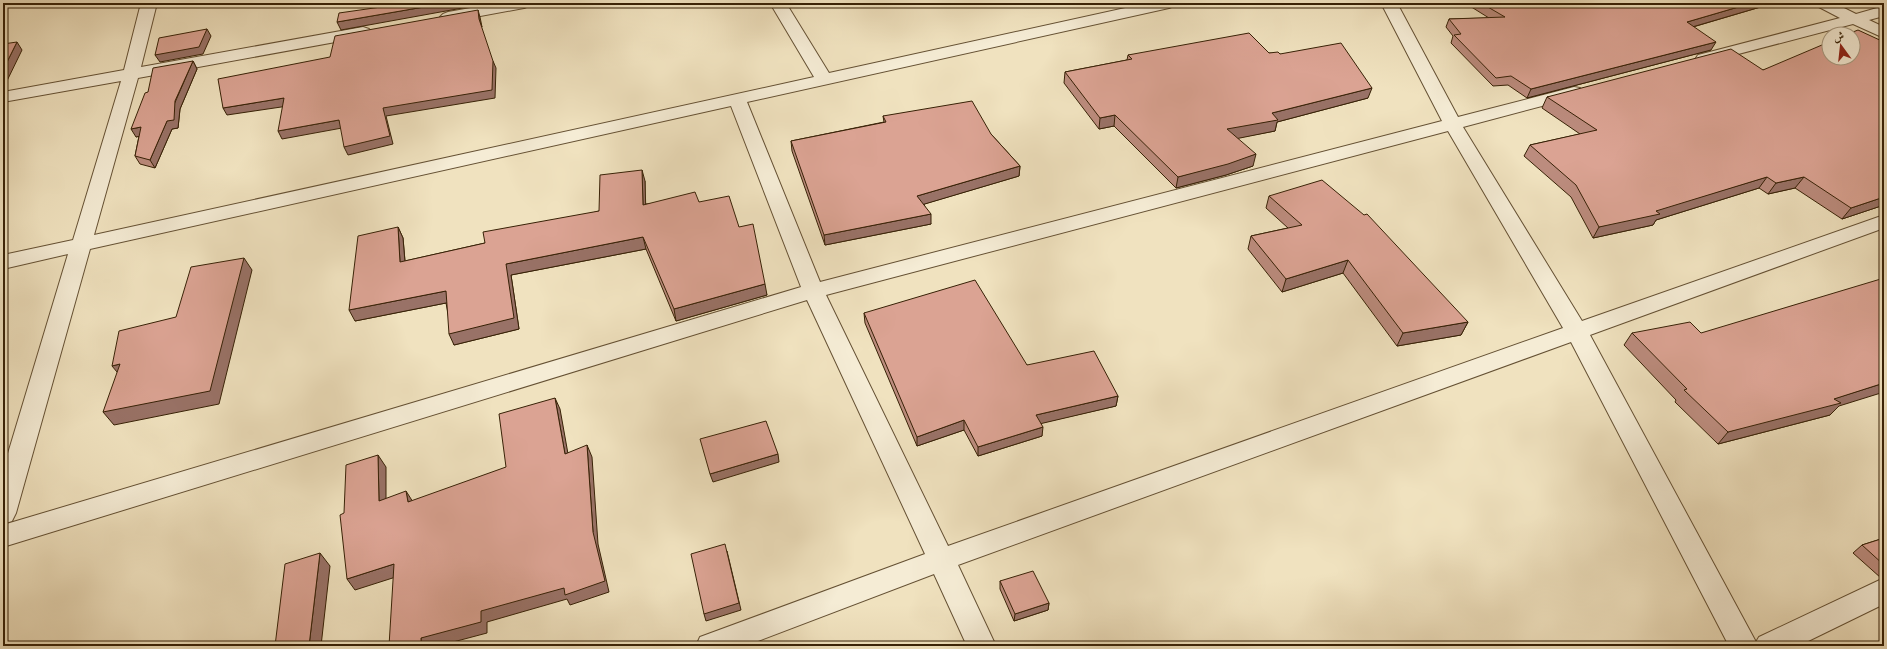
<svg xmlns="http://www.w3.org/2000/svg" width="1887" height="649" font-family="'Libre Caslon Text',Amiri,serif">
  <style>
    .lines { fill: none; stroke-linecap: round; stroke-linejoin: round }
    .minor-casing { stroke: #655134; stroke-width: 2 }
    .minor { fill: #f5ecd5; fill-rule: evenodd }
    .wall { fill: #bc8c7e; stroke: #372106 }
    .shaded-wall { fill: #997267; stroke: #372106 }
    .building { fill: #dba393; stroke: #372106 }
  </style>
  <rect width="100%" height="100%" fill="#f0e2bf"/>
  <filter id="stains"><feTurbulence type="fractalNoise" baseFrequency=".005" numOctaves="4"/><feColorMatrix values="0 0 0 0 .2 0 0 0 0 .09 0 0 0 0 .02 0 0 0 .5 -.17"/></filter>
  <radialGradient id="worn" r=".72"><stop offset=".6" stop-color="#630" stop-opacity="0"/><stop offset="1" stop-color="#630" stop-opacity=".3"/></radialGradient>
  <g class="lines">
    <defs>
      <g id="minor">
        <path d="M141 3H157L141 67 363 27 369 29 371 32 369 35 363 37 138 78 94 235 814 77 770 3H786L829 73 1148 3H1177L1174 6 1169 8 747 102 820 282 1442 121 1381 3H1397L1458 117 1574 87 1580 88 1583 92 1580 96 1463 127 1582 321 1884 215V228L1590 335 1756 642 1759 637 1884 578V604L1798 646H1729L1571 342 958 565 996 646H967L934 574 745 646H696L700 637 925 554 807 300 3 547V525L801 287 731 106 90 249 16 513 12 521 3 524V470L68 254 3 269V255L73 240 121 81 3 102V92L124 70ZM1448 131 1563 328 948 546 826 295Z"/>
        <polygon points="499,3 532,3 529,6 524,8 448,22 443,20 440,17 443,14 448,12"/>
        <polygon points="1814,3 1834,3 1856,14 1884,6 1884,16 1869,20 1884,27 1884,38 1853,24 1704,63 1698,61 1696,58 1698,55 1840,18 1817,6"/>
      </g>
    </defs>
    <use href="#minor" class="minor-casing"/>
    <use href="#minor" class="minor"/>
  </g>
  <g class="wall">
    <polygon points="1465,3 1774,3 1693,27 1711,50 1527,98 1508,85 1493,86 1451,43 1453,36 1446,27 1449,19 1489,18"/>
    <polygon points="1884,42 1884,205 1842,219 1795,188 1768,194 1759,188 1656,220 1653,225 1593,238 1571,197 1524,156 1530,145 1580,134 1542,108 1547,97 1763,70"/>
    <polygon points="1269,53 1280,54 1368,98 1277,122 1275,131 1237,138 1253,166 1226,175 1176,188 1114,126 1099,129 1064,83 1065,72 1127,60 1128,55"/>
    <polygon points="193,61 197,69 180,109 178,128 172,129 155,168 140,164 135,156 139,136 136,137 148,92"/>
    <polygon points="883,116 991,134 1020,166 1019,176 924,204 931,224 825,245 792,151 791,141 884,122"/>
    <polygon points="645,181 645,204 699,202 739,227 767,295 676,321 646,249 511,275 519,329 454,345 446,303 355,321 398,227 403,238 405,261 485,243 599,211"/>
    <polygon points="1269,196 1468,322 1461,335 1397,346 1343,273 1282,292 1248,249 1251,236 1288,228 1266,208"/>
    <polygon points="864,313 1027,365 1118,396 1116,406 1041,423 1042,436 978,456 964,430 917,446 865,323"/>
    <polygon points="1632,333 1839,406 1830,415 1718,444 1675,402 1676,400 1624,345"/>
    <polygon points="1884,538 1884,577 1881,578 1853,553 1862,545"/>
    <polygon points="1000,581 1049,603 1048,610 1014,621 1000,589"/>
  </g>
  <g class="shaded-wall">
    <polygon points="447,3 478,3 479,5 341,30 337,22"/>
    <polygon points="1752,3 1774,3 1682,30 1687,22"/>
    <polygon points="478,10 480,17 482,27 479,19"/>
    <polygon points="207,29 211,36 203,54 160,62 155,55"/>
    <polygon points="17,42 22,50 3,89 3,70"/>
    <polygon points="1716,42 1711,50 1527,98 1531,89"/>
    <polygon points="193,61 197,69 180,109 178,128 172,129 155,168 150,160"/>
    <polygon points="493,61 496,68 495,98 386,116 393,144 348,155 344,147 383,108"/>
    <polygon points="1372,88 1368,98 1277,122 1275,131 1225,141 1227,129 1272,113"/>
    <polygon points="284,98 288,106 227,115 223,108"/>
    <polygon points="1115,115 1114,126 1099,129 1100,118"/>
    <polygon points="339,120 342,128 282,139 278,131"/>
    <polygon points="141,127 146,135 136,137 131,129"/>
    <polygon points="1256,154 1253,166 1226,175 1176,188 1178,177"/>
    <polygon points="1020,166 1019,176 918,206 917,196"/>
    <polygon points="642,170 645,181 646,216 643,205"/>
    <polygon points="1767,177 1759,188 1656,220 1653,225 1593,238 1599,227"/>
    <polygon points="1804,177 1795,188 1768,194 1776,183"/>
    <polygon points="1884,197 1884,205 1842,219 1851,208"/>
    <polygon points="931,214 931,224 825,245 824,235"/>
    <polygon points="398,227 403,238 406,274 400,262"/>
    <polygon points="643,237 646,249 511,275 519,329 454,345 449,334 506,264"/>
    <polygon points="244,258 252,270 219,404 114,425 103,412"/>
    <polygon points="1348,260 1343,273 1282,292 1286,279"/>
    <polygon points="765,284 767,295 676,321 674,309"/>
    <polygon points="446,291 451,302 355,321 349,310"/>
    <polygon points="1468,322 1461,335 1397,346 1403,333"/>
    <polygon points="120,364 122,378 112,366"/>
    <polygon points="1884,383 1884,392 1839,406 1830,415 1718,444 1728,432"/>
    <polygon points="1118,396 1116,406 1035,425 1036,415"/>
    <polygon points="555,398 560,409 570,465 565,454"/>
    <polygon points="964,420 964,430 917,446 917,437"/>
    <polygon points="1043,427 1042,436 978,456 978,447"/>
    <polygon points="587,445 592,457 598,544 609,592 570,605 567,599 487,622 487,633 438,646 421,646 421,638 481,611 593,532"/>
    <polygon points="778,454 779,462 713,482 710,474"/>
    <polygon points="378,455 386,467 386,512 379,501"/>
    <polygon points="406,491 413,502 408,502"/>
    <polygon points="727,551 741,610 706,621 704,614"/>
    <polygon points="320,553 330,566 321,646 309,646"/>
    <polygon points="394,564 402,575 355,590 347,579"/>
    <polygon points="1049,603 1048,610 1014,621 1015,614"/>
    <polygon points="197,643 200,646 196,646"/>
  </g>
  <g class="building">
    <polygon points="409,3 447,3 337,22 339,13"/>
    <polygon points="1481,3 1752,3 1687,22 1716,42 1531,89 1511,76 1496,78 1454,35 1461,34 1449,19 1505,17"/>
    <polygon points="478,10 479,19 493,61 492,90 383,108 390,136 344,147 339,120 278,131 284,98 223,108 218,79 330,57 335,36"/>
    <polygon points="207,29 199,47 155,55 159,38"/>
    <polygon points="1858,30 1884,42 1884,197 1851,208 1804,177 1776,183 1767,177 1656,211 1660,214 1599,227 1576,185 1530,145 1597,130 1547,97 1731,49 1763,70 1829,42 1829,58 1853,58 1853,34 1848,34"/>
    <polygon points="1249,33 1269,53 1278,52 1280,54 1341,43 1372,88 1272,113 1278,120 1227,129 1256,154 1228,164 1178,177 1115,115 1100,118 1065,72 1132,59 1128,55"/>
    <polygon points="17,42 3,70 3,44"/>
    <polygon points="193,61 175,101 174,120 167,121 150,160 135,156 141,127 131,129 145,93 148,92 153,68"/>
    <polygon points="972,101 991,134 1020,166 917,196 931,214 824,235 791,141 886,122 883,116"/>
    <polygon points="642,170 643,205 695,192 699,202 729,196 739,227 753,224 765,284 674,309 643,237 506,264 514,318 449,334 446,291 349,310 358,236 398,227 400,262 485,243 483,232 599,211 600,175"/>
    <polygon points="1322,180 1364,215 1367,214 1468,322 1403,333 1348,260 1286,279 1251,236 1302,225 1269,196"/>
    <polygon points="244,258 210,391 103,412 120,364 112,366 119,331 176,317 191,267"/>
    <polygon points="1884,278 1884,383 1834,399 1841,403 1728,432 1684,390 1687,389 1632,333 1690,322 1701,333"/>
    <polygon points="975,280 1027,365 1094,351 1118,396 1036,415 1043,427 978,447 964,420 917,437 864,313"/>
    <polygon points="555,398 565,454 587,445 593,532 605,581 565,595 564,588 481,611 481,622 421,638 421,646 389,646 394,564 347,579 340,515 344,513 346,465 378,455 379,501 406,491 408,502 506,467 499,414"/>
    <polygon points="766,421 778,454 710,474 700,439"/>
    <polygon points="1884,538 1884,565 1862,545"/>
    <polygon points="725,544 739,603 704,614 691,554"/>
    <polygon points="320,553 309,646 275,646 285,564"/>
    <polygon points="1033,571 1049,603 1015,614 1000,581"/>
    <polygon points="197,643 196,646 184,646"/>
  </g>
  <rect width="1887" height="649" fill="none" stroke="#f0e2bf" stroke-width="16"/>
  <rect x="4" y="4" width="1879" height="641" fill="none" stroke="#372106" stroke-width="2"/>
  <rect x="8" y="8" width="1871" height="633" fill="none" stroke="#372106"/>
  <g transform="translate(1841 46) rotate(345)"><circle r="19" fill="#f5ecd5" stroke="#a99b82"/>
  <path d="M0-3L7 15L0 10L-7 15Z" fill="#8f2418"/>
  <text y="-6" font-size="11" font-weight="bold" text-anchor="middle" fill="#372106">ش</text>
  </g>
  <rect width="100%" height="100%" filter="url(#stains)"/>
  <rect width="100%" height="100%" fill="url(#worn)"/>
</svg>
